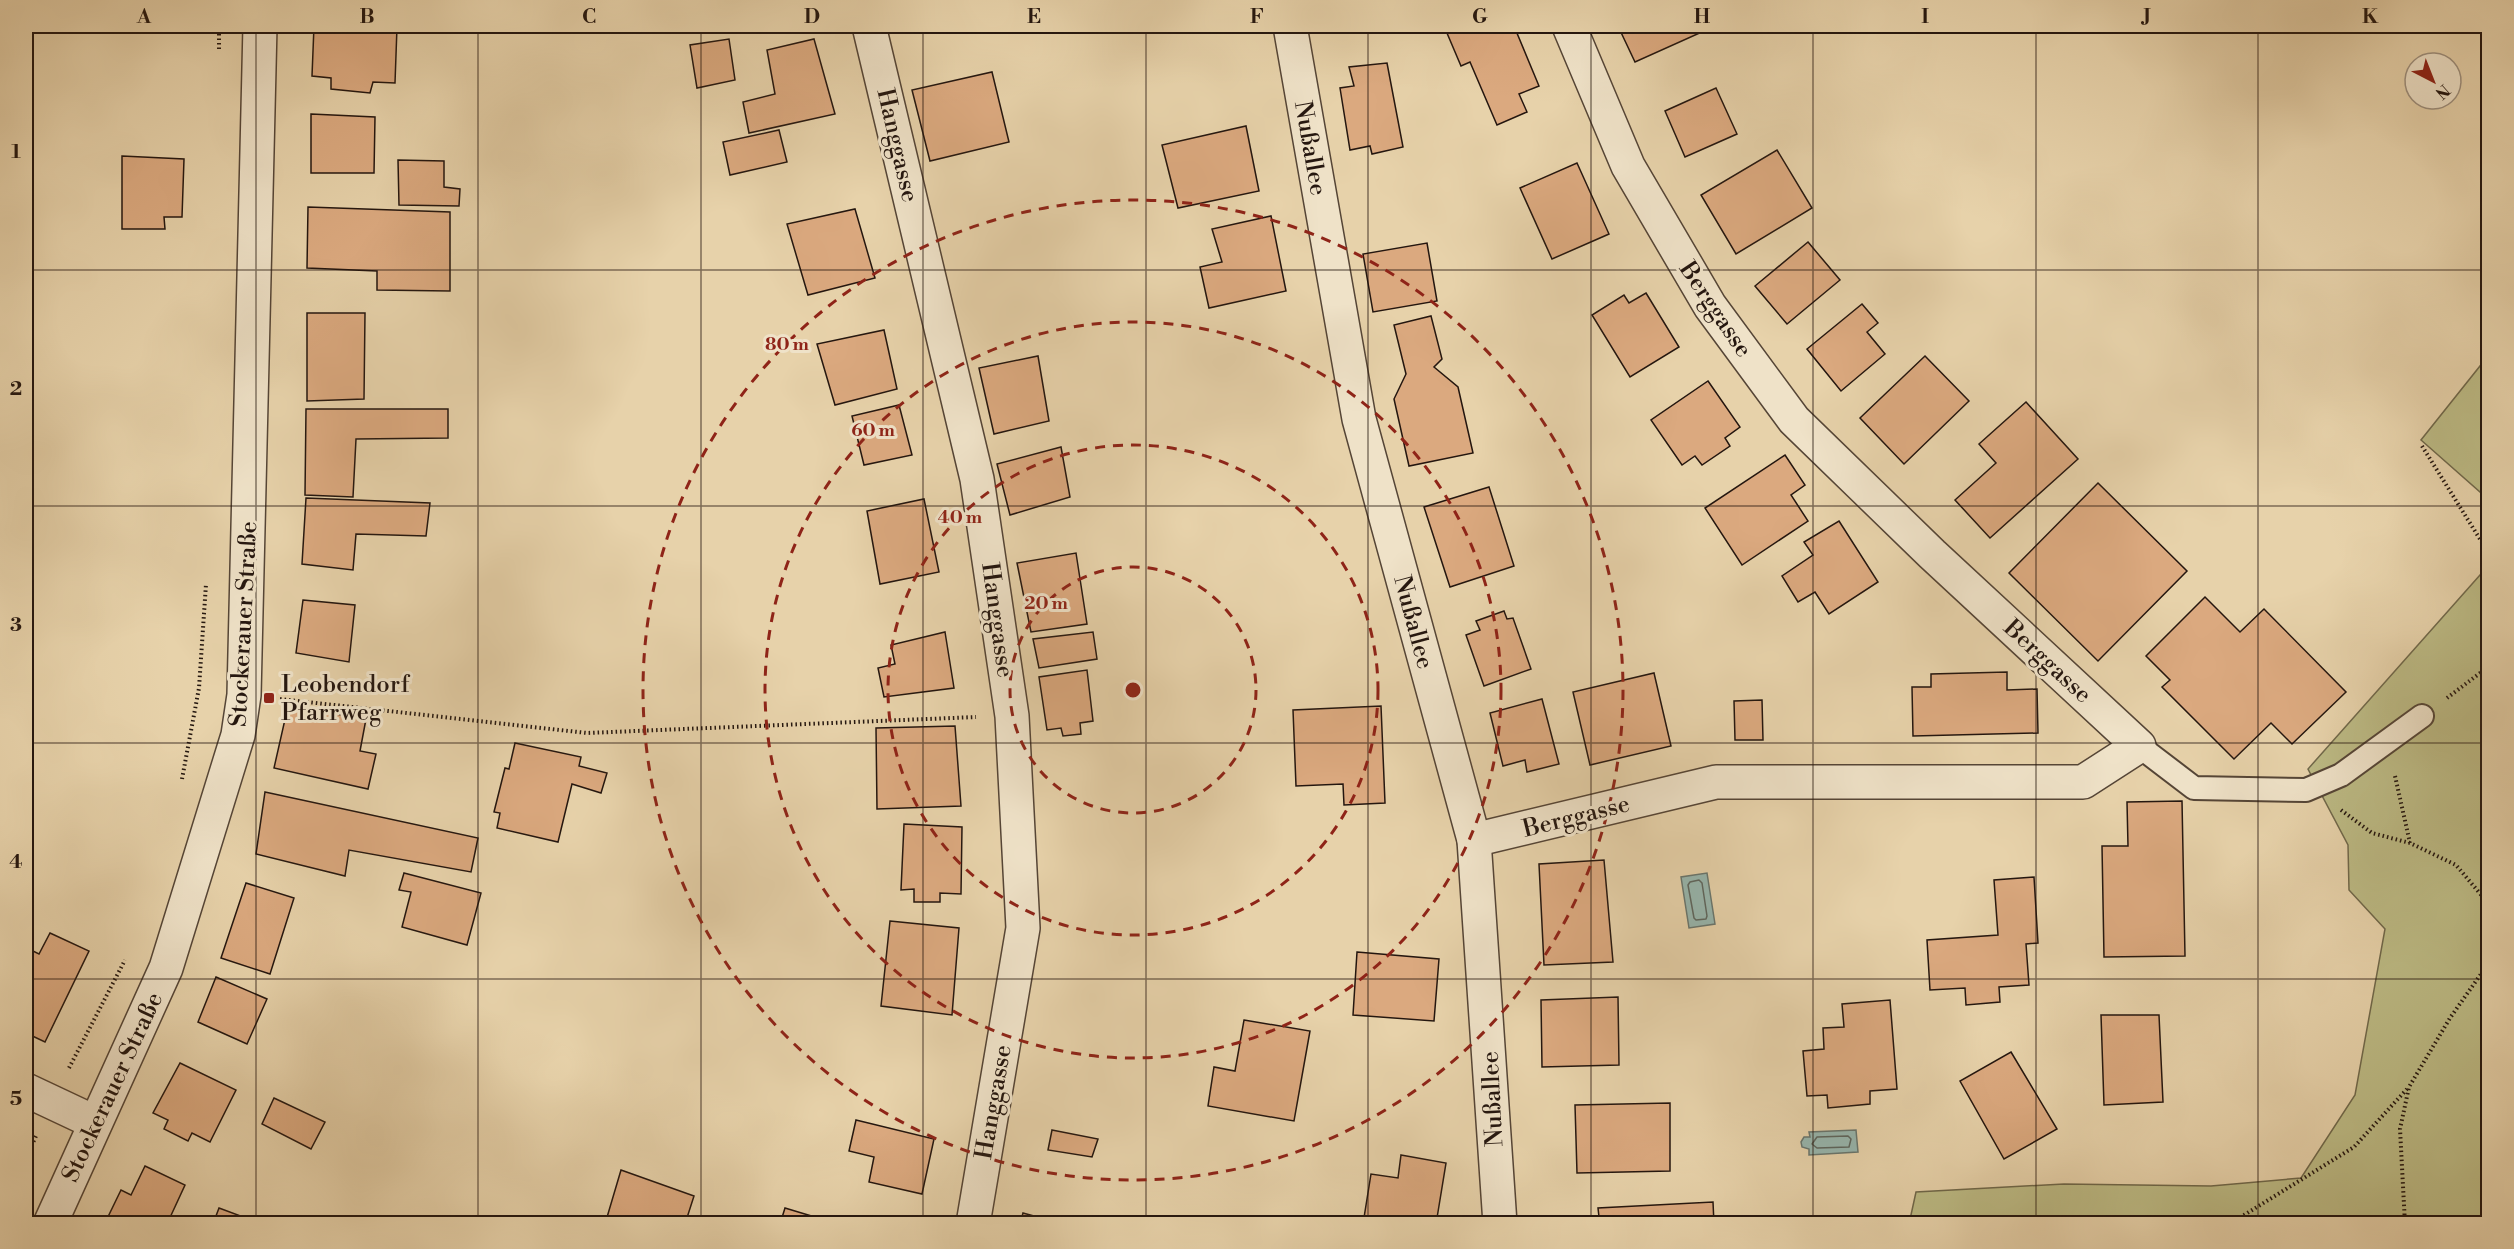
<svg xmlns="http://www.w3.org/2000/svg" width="2514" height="1249" font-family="'Libre Bodoni',serif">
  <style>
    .green { fill: #bcba84; stroke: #70684a; stroke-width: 1.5 }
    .water { fill: #97b6ae; stroke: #69766e; stroke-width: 1.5 }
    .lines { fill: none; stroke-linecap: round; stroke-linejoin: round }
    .shore { stroke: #5e665e; stroke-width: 1.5 }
    .building { fill: #dba97f; stroke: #24160f; stroke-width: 1.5 }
    .service-casing { stroke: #554536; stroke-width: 26 }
    .minor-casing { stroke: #554536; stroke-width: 36 }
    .tertiary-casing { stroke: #554536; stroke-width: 36 }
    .path { stroke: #24160f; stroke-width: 4; stroke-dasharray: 1.5 3; stroke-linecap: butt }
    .service { stroke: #efe2c8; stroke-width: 22 }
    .minor { stroke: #efe2c8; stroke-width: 33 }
    .tertiary { stroke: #efe2c8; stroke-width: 33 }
    .grid { fill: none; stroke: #24160f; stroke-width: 1.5; stroke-opacity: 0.55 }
    .ring { fill: none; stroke: #8f2418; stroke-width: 3; stroke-dasharray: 10 8 }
    .poi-dot { fill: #8f2418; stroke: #efe2c8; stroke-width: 2 }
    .labels { text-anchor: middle; stroke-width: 6; stroke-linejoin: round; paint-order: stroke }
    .street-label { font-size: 24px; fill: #24160f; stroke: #efe2c8 }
    .poi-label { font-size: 24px; fill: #24160f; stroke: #efe2c8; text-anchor: start }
    .centre { fill: #8f2418; stroke: #efe2c8; stroke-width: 3 }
    .ring-label { font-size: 18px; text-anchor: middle; font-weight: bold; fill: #8f2418; stroke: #efe2c8; stroke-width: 6; stroke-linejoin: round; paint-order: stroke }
    .neatline { fill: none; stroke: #24160f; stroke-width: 2 }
    .grid-label { font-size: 20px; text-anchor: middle; font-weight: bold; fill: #24160f }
  </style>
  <rect width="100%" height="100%" fill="#e7d2aa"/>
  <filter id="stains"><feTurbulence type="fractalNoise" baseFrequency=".00333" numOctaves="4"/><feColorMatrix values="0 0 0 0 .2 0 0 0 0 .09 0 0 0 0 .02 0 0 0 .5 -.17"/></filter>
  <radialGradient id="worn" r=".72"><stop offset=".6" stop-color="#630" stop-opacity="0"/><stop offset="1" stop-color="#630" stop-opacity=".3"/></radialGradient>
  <g class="green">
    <polygon points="2488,356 2488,499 2421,440"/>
    <polygon points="2488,566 2488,1223 1909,1224 1916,1192 2064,1184 2211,1186 2301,1178 2355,1095 2385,929 2349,890 2348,845 2308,769"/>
  </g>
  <g class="water">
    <polygon points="1707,873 1715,924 1689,928 1681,877"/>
    <polygon points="1856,1130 1858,1152 1809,1155 1809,1149 1802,1147 1801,1142 1804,1137 1810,1137 1809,1132"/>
  </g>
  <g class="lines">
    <g class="shore">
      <polygon points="1699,880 1702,883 1707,916 1706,919 1696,920 1694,918 1688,885 1690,882"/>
      <polygon points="1848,1136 1851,1139 1849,1147 1817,1148 1812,1144 1817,1137"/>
    </g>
  </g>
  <g class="building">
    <polygon points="142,26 189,26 189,29"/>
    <polygon points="314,26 397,27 395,83 373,82 370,93 331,89 331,78 312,76"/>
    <polygon points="1027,26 1086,26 1086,31"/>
    <polygon points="1444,26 1514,26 1539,86 1519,94 1527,112 1497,125 1470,62 1461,66"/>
    <polygon points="1618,26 1712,26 1713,27 1635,62"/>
    <polygon points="729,39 735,80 697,88 690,45"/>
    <polygon points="814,39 835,114 749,133 743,102 775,94 767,50"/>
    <polygon points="1387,63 1403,147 1372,154 1370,146 1350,150 1340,88 1354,86 1349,67"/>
    <polygon points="992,72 1009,142 930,161 912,90"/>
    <polygon points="1716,88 1737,134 1685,157 1665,111"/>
    <polygon points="311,114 375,117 374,173 311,173"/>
    <polygon points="1246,126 1259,191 1178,208 1162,145"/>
    <polygon points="779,130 787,162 730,175 723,142"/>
    <polygon points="1777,150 1812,208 1736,254 1701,195"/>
    <polygon points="122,156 184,159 182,217 164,217 165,229 122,229"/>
    <polygon points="398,160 444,161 444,187 460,189 459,206 399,205"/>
    <polygon points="1577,163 1609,234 1552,259 1520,188"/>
    <polygon points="308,207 450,212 450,291 377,290 377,271 307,268"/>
    <polygon points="855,209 875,278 808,295 787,224"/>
    <polygon points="1271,216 1286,291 1209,308 1200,267 1222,262 1212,229"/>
    <polygon points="1808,242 1840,280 1787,324 1755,286"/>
    <polygon points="1427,243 1437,301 1373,312 1363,254"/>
    <polygon points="1646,293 1679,347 1630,377 1592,315 1624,295 1629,303"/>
    <polygon points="1862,304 1878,323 1867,332 1885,354 1841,391 1807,349"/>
    <polygon points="307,313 365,313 364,399 307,401"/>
    <polygon points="1431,316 1442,359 1434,367 1458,387 1473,453 1409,466 1394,399 1406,374 1394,325"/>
    <polygon points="884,330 897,389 835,405 817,344"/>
    <polygon points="1038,356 1049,421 994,434 979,368"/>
    <polygon points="1925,356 1969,401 1904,464 1860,418"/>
    <polygon points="1708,381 1740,427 1725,438 1730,446 1702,465 1695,456 1682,465 1651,420"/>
    <polygon points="2026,402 2078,459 1990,538 1955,500 1996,463 1979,444"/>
    <polygon points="899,405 912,455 864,465 852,416"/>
    <polygon points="306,409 448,409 448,438 356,439 353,497 305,495"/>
    <polygon points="1061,447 1070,497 1010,515 997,464"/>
    <polygon points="1785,455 1805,485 1791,495 1808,521 1742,565 1705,508"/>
    <polygon points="2098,483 2187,571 2098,661 2009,573"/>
    <polygon points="1489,487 1514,566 1450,587 1424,507"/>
    <polygon points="306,498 430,503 426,536 356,534 353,570 302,564"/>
    <polygon points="924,499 939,572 880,584 867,511"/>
    <polygon points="1839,521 1878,582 1829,614 1815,592 1798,602 1782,576 1813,555 1804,542"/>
    <polygon points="1076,553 1087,624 1031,632 1017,563"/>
    <polygon points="2205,597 2240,632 2264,609 2346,692 2292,744 2271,723 2234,759 2162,687 2170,680 2146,656"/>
    <polygon points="303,600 355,605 349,662 296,653"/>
    <polygon points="1504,611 1507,619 1513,618 1531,669 1484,686 1466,635 1480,630 1476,621"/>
    <polygon points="945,632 954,688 884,697 878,668 895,664 891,645"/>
    <polygon points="1093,632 1097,659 1039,668 1033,639"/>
    <polygon points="1087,670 1093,721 1080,723 1081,734 1063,736 1061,728 1047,730 1039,677"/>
    <polygon points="2007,672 2007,690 2037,689 2038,733 1913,736 1912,687 1931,687 1931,674"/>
    <polygon points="1654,673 1671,746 1590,765 1573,692"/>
    <polygon points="1542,699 1559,764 1527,772 1525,760 1503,766 1490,713"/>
    <polygon points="1762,700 1763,740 1735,740 1734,701"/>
    <polygon points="288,706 366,719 360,751 376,754 368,789 274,768"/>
    <polygon points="1381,706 1385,803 1344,805 1343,784 1296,786 1293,710"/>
    <polygon points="955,726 961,806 877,809 876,728"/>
    <polygon points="515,743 581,757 579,766 607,773 601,793 572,784 558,842 497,828 500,813 494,812 505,768 509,769"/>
    <polygon points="265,792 478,838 471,872 349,850 345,876 256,854"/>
    <polygon points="2182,801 2185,956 2104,957 2102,846 2128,846 2127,802"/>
    <polygon points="904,824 962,827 961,894 940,893 940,902 914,902 914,889 901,890"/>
    <polygon points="1604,860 1613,962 1544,965 1539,864"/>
    <polygon points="404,873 481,893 467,945 402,927 411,892 399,890"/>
    <polygon points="2034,877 2038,943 2026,944 2029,985 1999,987 2000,1002 1966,1005 1965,988 1930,990 1927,940 1998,935 1994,880"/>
    <polygon points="246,883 294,898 270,974 221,958"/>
    <polygon points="890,921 959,928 952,1015 881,1006"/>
    <polygon points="50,933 89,951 45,1042 26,1033 26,952 27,948 39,954"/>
    <polygon points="1357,952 1439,959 1434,1021 1353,1015"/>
    <polygon points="216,977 267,999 247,1044 198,1022"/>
    <polygon points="1618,997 1619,1065 1542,1067 1541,1000"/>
    <polygon points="1890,1000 1897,1089 1870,1091 1870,1104 1828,1108 1827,1095 1807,1096 1803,1051 1824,1049 1823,1028 1844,1027 1842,1004"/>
    <polygon points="2101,1015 2159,1015 2163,1102 2104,1105"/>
    <polygon points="1244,1020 1310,1031 1294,1121 1208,1106 1214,1067 1235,1071"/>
    <polygon points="2011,1052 2057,1129 2004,1159 1960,1081"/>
    <polygon points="180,1063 236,1090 210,1142 192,1133 188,1141 164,1129 168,1120 153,1113"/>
    <polygon points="274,1098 325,1122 311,1149 262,1124"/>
    <polygon points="1670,1103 1670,1171 1577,1173 1575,1105"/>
    <polygon points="856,1120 934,1139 922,1194 869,1182 874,1157 849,1151"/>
    <polygon points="1052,1130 1098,1139 1092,1157 1048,1150"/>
    <polygon points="1401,1155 1446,1163 1436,1224 1363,1224 1371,1174 1398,1178"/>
    <polygon points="145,1166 185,1185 167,1224 105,1223 121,1190 131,1195"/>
    <polygon points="621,1170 694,1196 685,1224 605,1224"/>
    <polygon points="1713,1202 1714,1224 1554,1224 1554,1220 1599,1217 1598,1208"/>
    <polygon points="219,1208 262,1224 213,1224"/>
    <polygon points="785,1208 838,1224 780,1224"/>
    <polygon points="1023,1213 1063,1224 1020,1224"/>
  </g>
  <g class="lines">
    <defs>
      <polyline id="service" points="2139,746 2194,788 2306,790 2341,775 2422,716"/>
      <g id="minor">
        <polyline points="869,26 977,479 1012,716 1023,928 973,1224"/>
        <polyline points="1290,26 1359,419 1474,840 1500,1224"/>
        <polyline points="1474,840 1716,782 2083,782 2139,746 1932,554 1794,420 1710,306 1628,166 1569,26"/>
        <polyline points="26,1090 94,1122"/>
      </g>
      <polyline id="tertiary" points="50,1224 166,968 238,735 244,695 260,26"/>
    </defs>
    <use href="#service" class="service-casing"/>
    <use href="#minor" class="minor-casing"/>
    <use href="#tertiary" class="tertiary-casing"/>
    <g class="path">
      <polyline points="219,49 219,26"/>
      <polyline points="2422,446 2488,552"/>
      <polyline points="2447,698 2488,667"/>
      <polyline points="280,699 587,733 976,717"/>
      <polyline points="2395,776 2410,843"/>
      <polyline points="182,779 199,688 206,584"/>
      <polyline points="2341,810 2372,833 2410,843 2456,865 2488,903"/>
      <polyline points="69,1068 125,960"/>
      <polyline points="26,1158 36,1136"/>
      <polyline points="2234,1224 2236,1220 2354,1147 2407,1089"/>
      <polyline points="2405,1224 2400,1129 2409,1087 2450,1018 2488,964"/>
    </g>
    <use href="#service" class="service"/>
    <use href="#minor" class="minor"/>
    <use href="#tertiary" class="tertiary"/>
  </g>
  <path class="grid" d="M256 26V1224M478 26V1224M701 26V1224M923 26V1224M1146 26V1224M1368 26V1224M1591 26V1224M1813 26V1224M2036 26V1224M2258 26V1224M26 270H2488M26 506H2488M26 743H2488M26 979H2488"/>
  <g class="ring">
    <circle cx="1133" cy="690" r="123"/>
    <circle cx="1133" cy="690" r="245"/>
    <circle cx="1133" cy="690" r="368"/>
    <circle cx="1133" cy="690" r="490"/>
  </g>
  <rect class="poi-dot" x="263" y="692" width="12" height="12" rx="3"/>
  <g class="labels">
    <g class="street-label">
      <text transform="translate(898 145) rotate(77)" y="8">Hanggasse</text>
      <text transform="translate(1311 148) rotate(80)" y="8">Nußallee</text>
      <text transform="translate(1716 309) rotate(56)" y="8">Berggasse</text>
      <text transform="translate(998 620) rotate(82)" y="8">Hanggasse</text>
      <text transform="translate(1414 622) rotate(75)" y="8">Nußallee</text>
      <text transform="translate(243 624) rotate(-87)" y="8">Stockerauer Straße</text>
      <text transform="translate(2048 661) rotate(43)" y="8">Berggasse</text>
      <text transform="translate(1576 816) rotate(-14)" y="8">Berggasse</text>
      <text transform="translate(112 1087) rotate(-65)" y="8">Stockerauer Straße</text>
      <text transform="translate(1492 1099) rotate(-93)" y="8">Nußallee</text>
      <text transform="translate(993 1102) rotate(-80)" y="8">Hanggasse</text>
    </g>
    <g class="poi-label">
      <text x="281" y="692">Leobendorf<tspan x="281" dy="28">Pfarrweg</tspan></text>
    </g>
  </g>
  <circle cx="1133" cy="690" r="9" class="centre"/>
  <g class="ring-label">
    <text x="787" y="350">80 m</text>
    <text x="873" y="436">60 m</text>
    <text x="960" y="523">40 m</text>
    <text x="1046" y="609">20 m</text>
  </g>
  <rect width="2514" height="1249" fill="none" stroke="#e7d2aa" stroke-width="66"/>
  <g transform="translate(2433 81) rotate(138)"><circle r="28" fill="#efe2c8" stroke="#9e907e" stroke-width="1.5"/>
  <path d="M0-4.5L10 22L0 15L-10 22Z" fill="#8f2418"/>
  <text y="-9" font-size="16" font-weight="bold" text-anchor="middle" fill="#24160f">N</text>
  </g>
  <rect x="33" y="33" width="2448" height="1183" class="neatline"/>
  <g class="grid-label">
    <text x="144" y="23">A</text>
    <text x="367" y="23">B</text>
    <text x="589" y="23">C</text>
    <text x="812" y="23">D</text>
    <text x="1034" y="23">E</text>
    <text x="1257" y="23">F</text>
    <text x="1480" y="23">G</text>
    <text x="1702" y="23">H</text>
    <text x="1925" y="23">I</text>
    <text x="2147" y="23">J</text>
    <text x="2370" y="23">K</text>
    <text x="16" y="158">1</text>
    <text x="16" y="395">2</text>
    <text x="16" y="631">3</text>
    <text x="16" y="868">4</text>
    <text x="16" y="1105">5</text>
  </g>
  <rect width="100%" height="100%" filter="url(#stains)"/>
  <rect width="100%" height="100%" fill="url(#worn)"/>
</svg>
